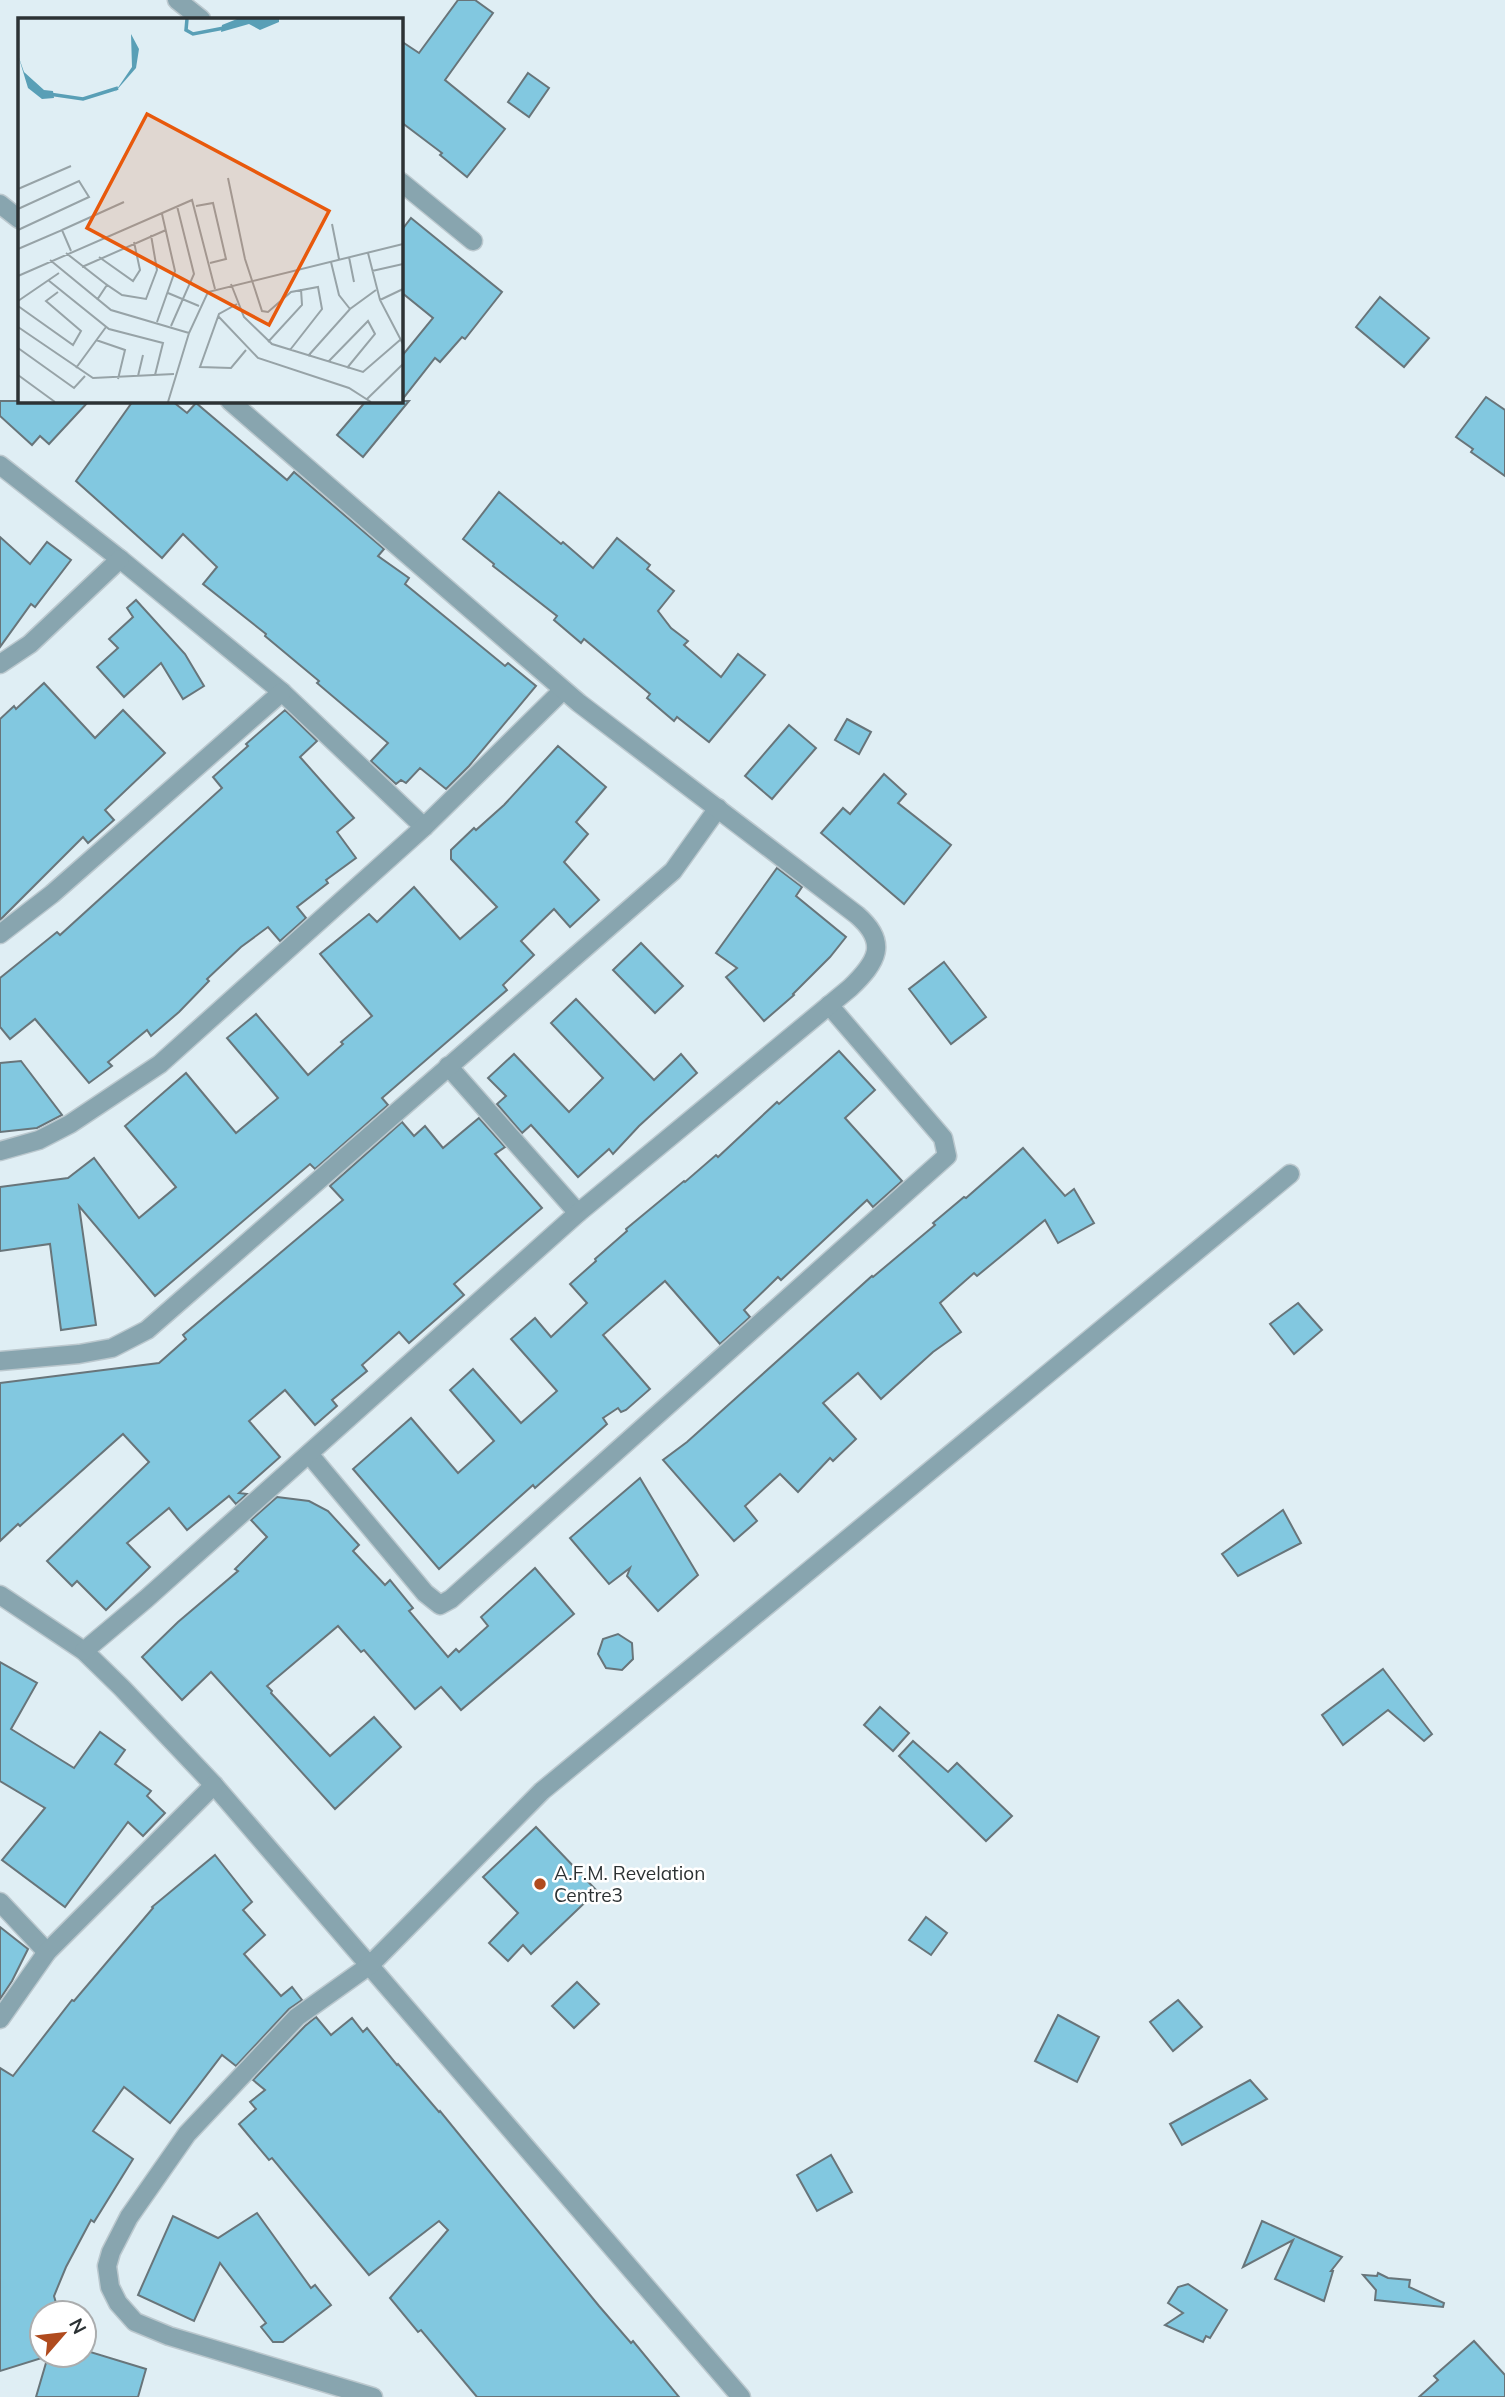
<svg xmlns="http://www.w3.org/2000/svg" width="1505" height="2397" font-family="Mulish,sans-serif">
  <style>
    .building { fill: #82c8e0; stroke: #68757a; stroke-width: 2 }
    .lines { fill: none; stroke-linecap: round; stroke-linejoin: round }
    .minor-casing { stroke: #bbc8ce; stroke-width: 21 }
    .minor { stroke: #88a5af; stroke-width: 18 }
    .poi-dot { fill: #b04b1e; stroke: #fff; stroke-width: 2.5 }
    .labels { text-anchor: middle; stroke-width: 5; stroke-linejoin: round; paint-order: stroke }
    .poi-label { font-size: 19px; fill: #2c3234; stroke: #fff; text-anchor: start }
    .inset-river { fill: none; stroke: #599fb6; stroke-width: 3.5 }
    .inset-road { fill: none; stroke: #97a3a7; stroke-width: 2 }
    .view { fill: #e8590c; fill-opacity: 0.15; stroke: #e8590c; stroke-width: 3.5 }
    .inset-edge { fill: none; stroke: #2c3234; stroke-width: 3.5 }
  </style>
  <rect width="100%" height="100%" fill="#dfeef4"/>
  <g class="building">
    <polygon points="458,0 475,0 493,13 445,80 505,129 467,177 440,155 442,153 401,122 401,41 419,53"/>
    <polygon points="528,73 549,88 529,117 508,102"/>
    <polygon points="411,218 502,292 465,339 462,337 440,362 435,358 401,401 401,357 433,318 401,292 401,231"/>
    <polygon points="1380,297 1429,338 1404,367 1356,327"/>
    <polygon points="1486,397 1505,410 1505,476 1471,452 1473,449 1456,437"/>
    <polygon points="0,401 89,401 49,444 40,436 32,445 0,416"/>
    <polygon points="133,401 172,401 187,413 196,403 287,480 294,472 384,549 378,556 409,578 405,584 505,666 508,663 536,686 469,766 446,789 420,768 406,783 401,780 396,784 371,761 388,743 317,683 319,681 265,636 266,634 203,584 217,567 183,534 162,558 76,481"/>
    <polygon points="366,401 409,401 363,457 337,435"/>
    <polygon points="499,492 561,544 563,542 593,568 617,538 650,565 647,569 674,591 658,611 671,628 688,641 684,645 721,677 738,654 765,675 709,742 677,717 674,721 647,698 650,694 584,639 581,643 554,620 557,616 493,566 494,564 463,539"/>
    <polygon points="0,537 30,564 47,542 71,560 35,607 31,604 0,647"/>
    <polygon points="136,600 185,654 204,686 183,699 161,663 124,697 97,667 118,648 109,639 133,617 127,608"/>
    <polygon points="44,683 95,738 123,710 165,753 105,810 114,820 88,843 83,837 0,920 0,719 14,706 16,709"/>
    <polygon points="285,710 317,741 300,757 354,818 337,832 356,858 326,880 328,883 297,907 306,918 280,941 268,927 241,947 207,979 209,981 179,1012 151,1036 147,1030 108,1062 112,1066 89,1083 35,1019 10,1039 0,1027 0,978 57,932 60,935 222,788 213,777 248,746 246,744"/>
    <polygon points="847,719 871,732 859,754 835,740"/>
    <polygon points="789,725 816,748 772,799 745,776"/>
    <polygon points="558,746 606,787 576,822 588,834 564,862 599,900 570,927 554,909 521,941 534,955 503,985 507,990 382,1098 388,1105 315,1169 310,1164 155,1296 79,1206 96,1325 61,1330 50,1244 0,1251 0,1187 68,1178 94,1158 139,1218 176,1187 125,1126 186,1073 236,1133 278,1098 227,1038 256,1014 308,1075 343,1044 341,1042 372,1016 320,954 369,914 377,922 414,887 460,939 497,907 451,859 451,850 474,828 476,830 504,805"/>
    <polygon points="884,774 906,794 898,803 951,845 904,904 821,833 843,808 850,814"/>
    <polygon points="777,868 802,887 796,896 846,937 830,957 793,994 794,995 764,1021 726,977 737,968 716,953"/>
    <polygon points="641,943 683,986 655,1013 613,970"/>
    <polygon points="944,962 986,1017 951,1044 909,989"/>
    <polygon points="576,999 654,1080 681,1054 697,1073 639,1126 613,1154 609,1149 578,1177 531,1125 522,1133 497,1104 506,1096 488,1078 514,1054 569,1112 603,1078 551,1023"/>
    <polygon points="839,1051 875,1090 845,1118 902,1181 873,1207 867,1200 781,1280 778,1277 744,1310 750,1317 720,1344 665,1281 603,1335 650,1389 626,1410 621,1412 618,1408 603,1418 607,1424 535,1488 533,1485 439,1569 353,1469 411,1418 458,1473 494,1441 450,1390 473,1369 521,1423 557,1391 511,1339 535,1318 551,1337 587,1303 570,1284 596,1261 595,1259 627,1231 626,1229 684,1181 685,1182 716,1155 718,1157 777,1102 779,1104"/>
    <polygon points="21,1061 62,1115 37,1128 0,1132 0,1063"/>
    <polygon points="479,1118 505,1147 495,1154 542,1208 454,1284 464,1295 409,1343 399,1332 362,1365 367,1371 332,1400 337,1406 315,1425 285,1390 249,1421 280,1457 239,1493 247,1494 236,1504 229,1496 187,1530 169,1508 127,1543 150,1567 106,1610 77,1581 72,1586 47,1561 149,1462 123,1434 20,1526 18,1524 0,1541 0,1383 159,1363 186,1339 183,1335 343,1200 330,1186 402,1122 414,1136 425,1126 443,1148"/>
    <polygon points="1023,1148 1065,1196 1074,1189 1094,1223 1058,1243 1045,1220 977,1276 974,1273 940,1303 961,1332 933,1352 881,1399 858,1373 823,1403 856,1439 833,1461 830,1458 798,1492 780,1474 745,1506 757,1521 734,1541 663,1460 687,1442 872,1276 873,1277 935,1225 933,1223 964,1197 966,1198"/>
    <polygon points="1298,1303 1322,1330 1294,1354 1270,1324"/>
    <polygon points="640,1478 698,1575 658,1611 627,1576 630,1568 609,1584 570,1538"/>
    <polygon points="277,1497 309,1501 328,1511 359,1545 353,1551 385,1585 390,1580 413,1608 409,1611 448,1657 456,1649 459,1652 488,1626 481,1617 535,1568 574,1614 461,1710 441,1687 415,1709 364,1650 361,1652 338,1626 267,1686 272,1691 271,1693 330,1756 374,1717 401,1747 335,1809 211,1672 182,1700 142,1657 178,1622 238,1571 235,1569 267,1537 251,1520"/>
    <polygon points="1283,1510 1301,1543 1238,1576 1222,1554"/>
    <polygon points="618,1634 632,1643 633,1659 622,1670 606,1668 598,1654 603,1639"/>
    <polygon points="0,1662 37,1683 11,1729 74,1768 100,1732 125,1750 115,1764 151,1791 147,1796 165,1813 143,1836 128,1822 65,1907 2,1860 45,1808 0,1781"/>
    <polygon points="1383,1669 1432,1734 1424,1741 1388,1710 1343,1745 1322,1715"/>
    <polygon points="880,1707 909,1733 893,1751 864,1725"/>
    <polygon points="913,1741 948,1772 957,1763 1012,1816 986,1841 899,1756"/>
    <polygon points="536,1827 597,1891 531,1954 523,1945 508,1961 489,1943 518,1913 483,1877"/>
    <polygon points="215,1855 252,1902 243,1910 265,1935 244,1954 281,1996 292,1987 302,2000 289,2009 236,2066 222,2055 170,2123 124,2087 93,2131 133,2159 94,2222 91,2220 66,2267 54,2296 59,2313 42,2313 42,2355 84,2355 84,2350 146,2369 138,2397 36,2397 48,2356 0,2371 0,2068 13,2076 72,2000 74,2001 153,1908 152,1907"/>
    <polygon points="926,1917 947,1933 931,1955 909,1940"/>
    <polygon points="0,1927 28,1949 12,1981 0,1999"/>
    <polygon points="577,1982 599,2004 574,2028 552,2006"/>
    <polygon points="1178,2000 1202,2027 1173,2051 1150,2022"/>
    <polygon points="1058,2015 1099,2037 1077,2082 1035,2061"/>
    <polygon points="316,2017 331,2035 352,2018 363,2032 367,2028 397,2065 398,2064 439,2112 440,2111 599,2306 631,2343 633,2341 679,2397 477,2397 421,2330 418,2332 390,2298 448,2230 439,2221 369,2275 272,2158 269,2160 239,2124 256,2109 250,2102 265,2090 253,2080 305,2026"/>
    <polygon points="1250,2080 1267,2099 1182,2145 1170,2124"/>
    <polygon points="831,2155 852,2192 817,2211 797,2175"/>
    <polygon points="257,2213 311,2288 315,2285 331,2305 283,2342 273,2342 261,2327 266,2323 220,2263 194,2321 138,2295 173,2216 218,2238"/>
    <polygon points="1262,2221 1342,2257 1331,2271 1333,2271 1324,2301 1275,2279 1293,2240 1243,2267"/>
    <polygon points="1378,2273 1388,2278 1410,2280 1409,2287 1444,2303 1443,2307 1375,2300 1376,2290 1363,2275 1377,2276"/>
    <polygon points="1188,2284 1227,2310 1210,2338 1206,2336 1203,2342 1165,2325 1183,2313 1168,2303 1178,2287"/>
    <polygon points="1474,2341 1505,2375 1505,2397 1419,2397 1438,2380 1434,2376"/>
  </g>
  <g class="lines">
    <defs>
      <g id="minor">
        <polyline points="177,0 201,19"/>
        <polyline points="401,182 473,241"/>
        <polyline points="0,204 19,219"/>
        <polyline points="0,465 120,559 282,692 424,827"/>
        <polyline points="0,664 30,644 120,559"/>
        <polyline points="0,934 52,894 282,692"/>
        <polyline points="448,1066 578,1213"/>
        <polyline points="0,1151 39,1140 70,1124 160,1064 424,827 563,690"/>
        <polyline points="0,1361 79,1354 112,1348 147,1330 673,871 718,808"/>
        <polyline points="309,1454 425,1593 440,1605 451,1599 947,1156 943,1138 829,1005"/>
        <polyline points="0,1595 84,1651 122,1688 214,1785 741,2397"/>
        <path d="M84 1651 146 1599 578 1213 850 988C877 962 889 943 857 915L579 703 230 401"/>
        <polyline points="0,1902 47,1952"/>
        <polyline points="0,2019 47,1952 214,1785"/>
        <polyline points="373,2397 169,2336 135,2322 118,2303 110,2287 107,2266 111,2252 129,2217 187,2134 297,2017 370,1965 542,1791 1290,1174"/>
      </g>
    </defs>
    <use href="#minor" class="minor-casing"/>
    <use href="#minor" class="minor"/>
  </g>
  <circle class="poi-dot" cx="540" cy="1884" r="7"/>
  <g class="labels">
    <g class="poi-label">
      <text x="554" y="1880">A.F.M. Revelation<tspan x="554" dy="22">Centre3</tspan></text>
    </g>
  </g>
  <g transform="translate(18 18)">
    <rect width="385" height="385" fill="#dfeef4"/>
    <path d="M219 1H261V4L242 12 231 6 203 14 204 7ZM113 16 121 31 118 50 97 74 114 49ZM0 37 6 54 26 72 35 73 36 80 24 81 10 70Z" fill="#599fb6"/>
    <path class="inset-river" d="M169 1 168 12 175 16 206 10M31 76 65 81 100 70"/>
    <path class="inset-road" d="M210 160 227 241 244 293 250 294 273 274 300 269 304 291 272 332M0 171 53 148M178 188 195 185 208 241 192 245M0 191 61 163 71 179 0 212M314 206 321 241M44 212 106 184M0 231 44 212 53 233M48 235 89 267M350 235 362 282 385 326M81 239 115 263 122 252 116 224M331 239 336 264M32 242 93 292 171 315M313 244 321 277 332 291M64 249 148 212M354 253 385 246M0 258 174 182 197 271M30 262 91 311 145 325 137 357M213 266 226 299 254 326 345 354 382 322M150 275 181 288M79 282 89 267 104 277 128 281 139 252 133 217M362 282 385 271M0 283 41 255M219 286 201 296 182 349 213 350 228 332M0 288 55 327 63 313 28 283 40 274M200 298 240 340 331 370 353 384M139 304 157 253 144 196M153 308 176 256 159 188M0 309 75 360 156 356M78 322 107 332 100 361M250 324 284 287 283 271M0 330 56 370 67 358M290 338 332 291 358 272M310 344 350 303 357 316 329 350M58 350 88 309M0 357 37 384M120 358 125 337M349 381 385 346M150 384 171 315 190 274 385 226"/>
    <path class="view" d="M129 96 311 193 251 307 69 210Z"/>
    <rect width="385" height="385" class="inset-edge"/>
  </g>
  <g transform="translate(63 2334) rotate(62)"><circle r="33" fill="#ffffff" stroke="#abadae" stroke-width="2"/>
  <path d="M0-5L12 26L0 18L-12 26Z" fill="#b04b1e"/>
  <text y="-10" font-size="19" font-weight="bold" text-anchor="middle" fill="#2c3234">N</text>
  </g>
</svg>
